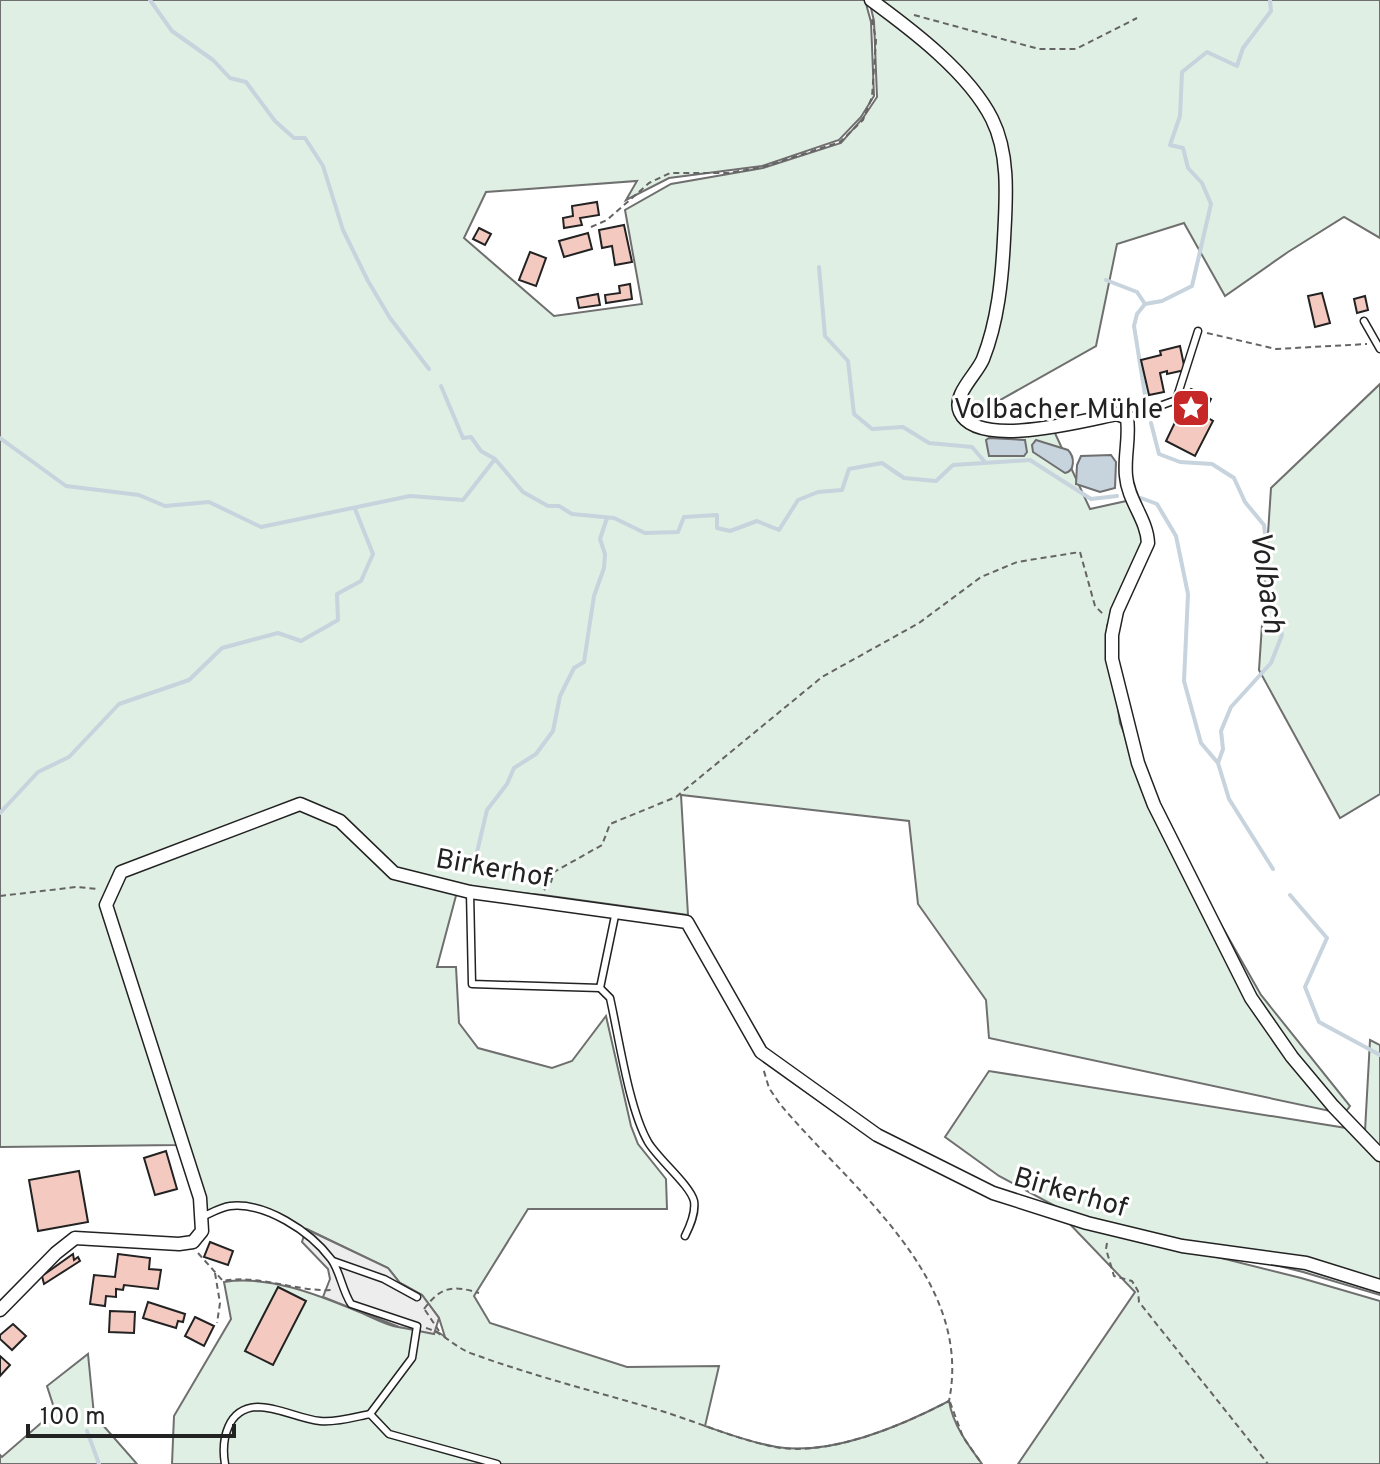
<svg xmlns="http://www.w3.org/2000/svg" width="1380" height="1464" font-family="Overpass,sans-serif">
  <style>
    .green { fill: #e0efe3; stroke: #6f6f6f; stroke-width: 2 }
    .parking { fill: #ededed; stroke: #6f6f6f; stroke-width: 2 }
    .water { fill: #c7d3dd; stroke: #6f6f6f; stroke-width: 2 }
    .lines { fill: none; stroke-linecap: round; stroke-linejoin: round }
    .stream { stroke: #c7d3dd; stroke-width: 4 }
    .building { fill: #f3c9c0; stroke: #222; stroke-width: 2 }
    .lane-casing { stroke: #222; stroke-width: 9 }
    .street-casing { stroke: #222; stroke-width: 15 }
    .path { stroke: #646464; stroke-width: 2; stroke-dasharray: 6 4; stroke-linecap: butt }
    .lane { stroke: #fff; stroke-width: 6 }
    .street { stroke: #fff; stroke-width: 12 }
    .labels { text-anchor: middle; stroke-width: 6; stroke-linejoin: round; paint-order: stroke }
    .poi-label { font-size: 28px; fill: #222; stroke: #fff; text-anchor: end }
    .street-label { font-size: 28px; fill: #222; stroke: #fff }
    .water-label { font-size: 30px; font-style: italic; fill: #222; stroke: #fff }
  </style>
  <rect width="100%" height="100%" fill="#fff"/>
  <g class="green">
    <polygon points="0,0 865,0 871,22 874,96 861,117 839,140 762,166 669,178 626,200 637,181 486,192 464,238 554,316 642,304 625,210 671,184 763,168 841,143 863,118 877,97 874,21 869,0 1380,0 1380,238 1344,217 1288,252 1225,296 1184,223 1117,244 1096,346 963,421 1054,431 1090,509 1131,500 1145,542 1107,626 1120,723 1152,803 1261,995 1350,1106 1344,1114 989,1038 986,1000 918,904 909,821 681,795 688,915 543,895 471,889 395,869 341,818 300,801 120,866 101,903 178,1145 0,1147"/>
    <polygon points="1380,384 1380,794 1340,818 1259,670 1271,488"/>
    <path d="M299 808 338 824 393 875 457 892 437 967H456L459 1023 478 1048 552 1068 572 1061 606 1016 631 1126 638 1144 666 1179 667 1209H528L474 1296 490 1323 627 1367 719 1366 705 1426C728 1434 752 1443 777 1447 833 1456 901 1426 949 1401 953 1425 968 1445 982 1464H172L174 1416 231 1319 224 1282C268 1275 316 1294 357 1311 370 1316 385 1325 398 1327 417 1330 427 1322 445 1337L439 1318 422 1295 400 1283 388 1268 307 1229 305 1233C286 1216 254 1200 228 1204 220 1205 212 1211 204 1214L111 907 125 874Z"/>
    <polygon points="1370,1040 1380,1045 1380,1295 1303,1272 1068,1213 999,1176 945,1137 989,1071 1365,1131"/>
    <polygon points="1065,1219 1301,1278 1380,1301 1380,1464 1018,1464 1135,1292"/>
    <polygon points="88,1354 94,1415 137,1464 0,1464 0,1455 2,1457 55,1411 47,1386"/>
  </g>
  <polygon class="parking" points="306,1229 388,1268 400,1283 422,1295 439,1318 434,1334 399,1327 323,1297 330,1279 328,1269 302,1242"/>
  <g class="water">
    <polygon points="989,438 1025,440 1027,452 1024,456 989,456 986,440"/>
    <path d="M1036 440 1068 450C1075 457 1075 471 1065 473L1033 452 1032 445Z"/>
    <polygon points="1111,455 1116,462 1115,488 1100,492 1076,484 1077,465 1081,456"/>
  </g>
  <g class="lines">
    <g class="stream">
      <polyline points="150,0 172,31 213,60 230,78 246,82 275,121 294,138 305,138 323,166 343,230 368,281 390,318 429,369"/>
      <polyline points="819,267 825,336 848,361 854,414 872,429 903,427 929,443 972,447 985,462"/>
      <polyline points="1106,280 1137,292 1145,304"/>
      <polyline points="441,386 463,438 471,437 481,451 495,459"/>
      <polyline points="1146,401 1134,326 1137,314 1145,304 1162,301 1192,286 1211,204 1202,183 1188,168 1183,148 1170,145 1180,116 1182,72 1207,52 1237,66 1243,48 1271,11 1270,0"/>
      <polyline points="1151,423 1159,454 1180,462 1212,464 1234,478 1245,502 1264,525 1273,604 1282,635 1271,663 1231,707 1221,731 1223,749 1218,763 1229,799 1273,869"/>
      <polyline points="0,438 66,486 139,495 165,506 209,502 261,527 410,496 463,500 495,459 523,492 548,506 559,506 572,514 614,518 645,533 678,532 684,517 717,515 717,528 730,531 757,521 779,530 798,500 818,492 842,490 849,469 882,463 904,478 936,481 953,465 1030,460 1091,499 1117,496"/>
      <polyline points="1141,498 1157,504 1176,536 1188,594 1184,681 1201,743 1218,763"/>
      <polyline points="0,813 38,772 69,757 119,704 189,680 222,648 278,633 301,641 338,620 337,594 361,581 373,554 355,509"/>
      <polyline points="473,869 487,810 507,784 514,768 536,754 553,731 560,696 574,668 584,662 594,596 604,568 605,554 600,539 607,518"/>
      <polyline points="1290,895 1327,938 1305,987 1319,1022 1380,1055"/>
      <polyline points="87,1431 99,1464"/>
    </g>
  </g>
  <g class="building">
    <polygon points="597,202 599,215 580,218 582,225 564,228 563,218 573,216 572,206"/>
    <polygon points="624,225 632,262 615,265 612,246 602,248 599,230"/>
    <polygon points="479,228 491,234 485,245 473,239"/>
    <polygon points="588,233 592,249 564,257 559,241"/>
    <polygon points="530,252 546,258 536,286 519,280"/>
    <polygon points="630,284 632,299 606,303 605,295 620,293 619,286"/>
    <polygon points="1322,293 1330,323 1315,327 1308,296"/>
    <polygon points="598,294 600,305 579,308 577,298"/>
    <polygon points="1365,296 1368,310 1357,313 1354,299"/>
    <polygon points="1180,346 1185,370 1167,374 1167,371 1160,373 1164,392 1149,395 1141,360 1161,355 1160,351"/>
    <polygon points="1191,389 1211,399 1203,415 1213,421 1195,456 1166,441"/>
    <polygon points="166,1151 177,1189 155,1195 144,1158"/>
    <polygon points="79,1171 88,1222 38,1231 29,1180"/>
    <polygon points="210,1242 233,1251 228,1265 204,1257"/>
    <polygon points="73,1254 74,1260 78,1257 80,1261 44,1284 42,1276"/>
    <polygon points="118,1254 150,1258 149,1269 161,1270 158,1289 124,1285 123,1290 116,1289 116,1297 106,1296 105,1306 90,1304 94,1275 115,1277"/>
    <polygon points="278,1287 306,1301 273,1365 245,1351"/>
    <polygon points="148,1302 185,1314 183,1322 178,1321 176,1328 143,1318"/>
    <polygon points="110,1311 135,1312 134,1333 109,1332"/>
    <polygon points="195,1317 214,1326 204,1346 185,1336"/>
    <polygon points="13,1324 26,1336 12,1350 0,1339 0,1335"/>
    <polygon points="0,1356 10,1365 0,1376"/>
  </g>
  <g class="lines">
    <defs>
      <g id="lane">
        <polyline points="1364,321 1380,349"/>
        <polyline points="1127,418 1176,400 1198,331"/>
        <polyline points="470,892 472,984 600,988 616,911"/>
        <path d="M600 988 610 998C619 1038 629 1109 648 1142 658 1159 690 1185 694 1201 696 1213 690 1226 685 1236"/>
        <path d="M202 1217C211 1213 221 1207 230 1206 265 1202 310 1231 331 1259 340 1271 342 1290 351 1304L417 1326 412 1358 370 1414C355 1417 335 1423 320 1421 300 1419 278 1407 258 1407 227 1408 221 1440 225 1464"/>
        <polyline points="333,1261 384,1279 417,1297"/>
        <polyline points="370,1414 389,1434 497,1464"/>
      </g>
      <g id="street">
        <path d="M871 0C912 30 969 73 992 119 1010 155 1006 200 1004 239 1002 279 998 321 983 359 977 374 952 395 960 412 977 450 1086 420 1117 414L1127 418C1130 438 1124 456 1126 476 1128 501 1147 519 1148 543L1117 611 1112 635V659L1138 763 1154 805 1251 998 1292 1057 1333 1106 1380 1155"/>
        <polyline points="0,1310 56,1253 75,1238 179,1244 193,1242 202,1231 200,1198 106,905 121,872 300,804 340,821 394,873 470,892 687,922 761,1052 877,1135 993,1193 1087,1223 1182,1246 1306,1263 1380,1286"/>
      </g>
    </defs>
    <use href="#lane" class="lane-casing"/>
    <use href="#street" class="street-casing"/>
    <g class="path">
      <polyline points="914,15 1039,49 1076,49 1137,18"/>
      <polyline points="591,227 607,220 649,183 670,173 728,173 763,167 840,142 863,120 872,97 876,40 872,19"/>
      <polyline points="1207,333 1276,349 1367,344"/>
      <polyline points="544,890 551,882 554,872 602,845 610,824 676,797 822,677 919,623 981,577 1017,562 1080,552 1095,606 1104,615"/>
      <polyline points="0,896 76,887 99,889"/>
      <polyline points="1107,1243 1106,1249 1114,1276 1132,1281 1138,1291 1139,1302 1268,1464"/>
      <path d="M198 1253 223 1281C260 1274 295 1292 333 1290"/>
      <polyline points="215,1273 220,1303 217,1323"/>
      <path d="M424 1309C441 1286 453 1285 479 1293"/>
      <polyline points="425,1310 439,1331"/>
      <path d="M426 1328C444 1333 455 1348 473 1354 531 1375 589 1390 648 1407 691 1419 731 1438 775 1447 829 1457 903 1425 949 1401 974 1277 849 1187 780 1104L769 1088 763 1068"/>
      <polyline points="950,1402 963,1437 982,1464"/>
    </g>
    <use href="#lane" class="lane"/>
    <use href="#street" class="street"/>
  </g>
  <defs>
    <symbol id="sight-square" viewBox="-11 -11 22 22"><rect x="-9" y="-9" width="18" height="18" rx="4" fill="#c62828" stroke="#fff"/><path d="M0-6L1.8-2.2L6-1.7L2.9 1.2L3.7 5.4L0 3.3L-3.7 5.4L-2.9 1.2L-6-1.7L-1.8-2.2Z" fill="#fff"/></symbol>
  </defs>
  <g fill-rule="evenodd">
    <use href="#sight-square" x="1169" y="386" width="44" height="44"/>
  </g>
  <g class="labels">
    <g class="poi-label">
      <text x="1163" y="418">Volbacher Mühle</text>
    </g>
    <g class="street-label">
      <text transform="translate(494 867) rotate(10)" y="10">Birkerhof</text>
      <text transform="translate(1071 1191) rotate(16)" y="10">Birkerhof</text>
    </g>
    <g class="water-label">
      <text transform="translate(1268 582) rotate(82)" y="10">Volbach</text>
    </g>
  </g>
  <path d="M28 1424v12h206v-12" fill="none" stroke="#222222" stroke-width="4"/>
  <text x="40" y="1424" font-size="24" fill="#222222" stroke="#ffffff" stroke-width="6" paint-order="stroke">100 m</text>
</svg>
